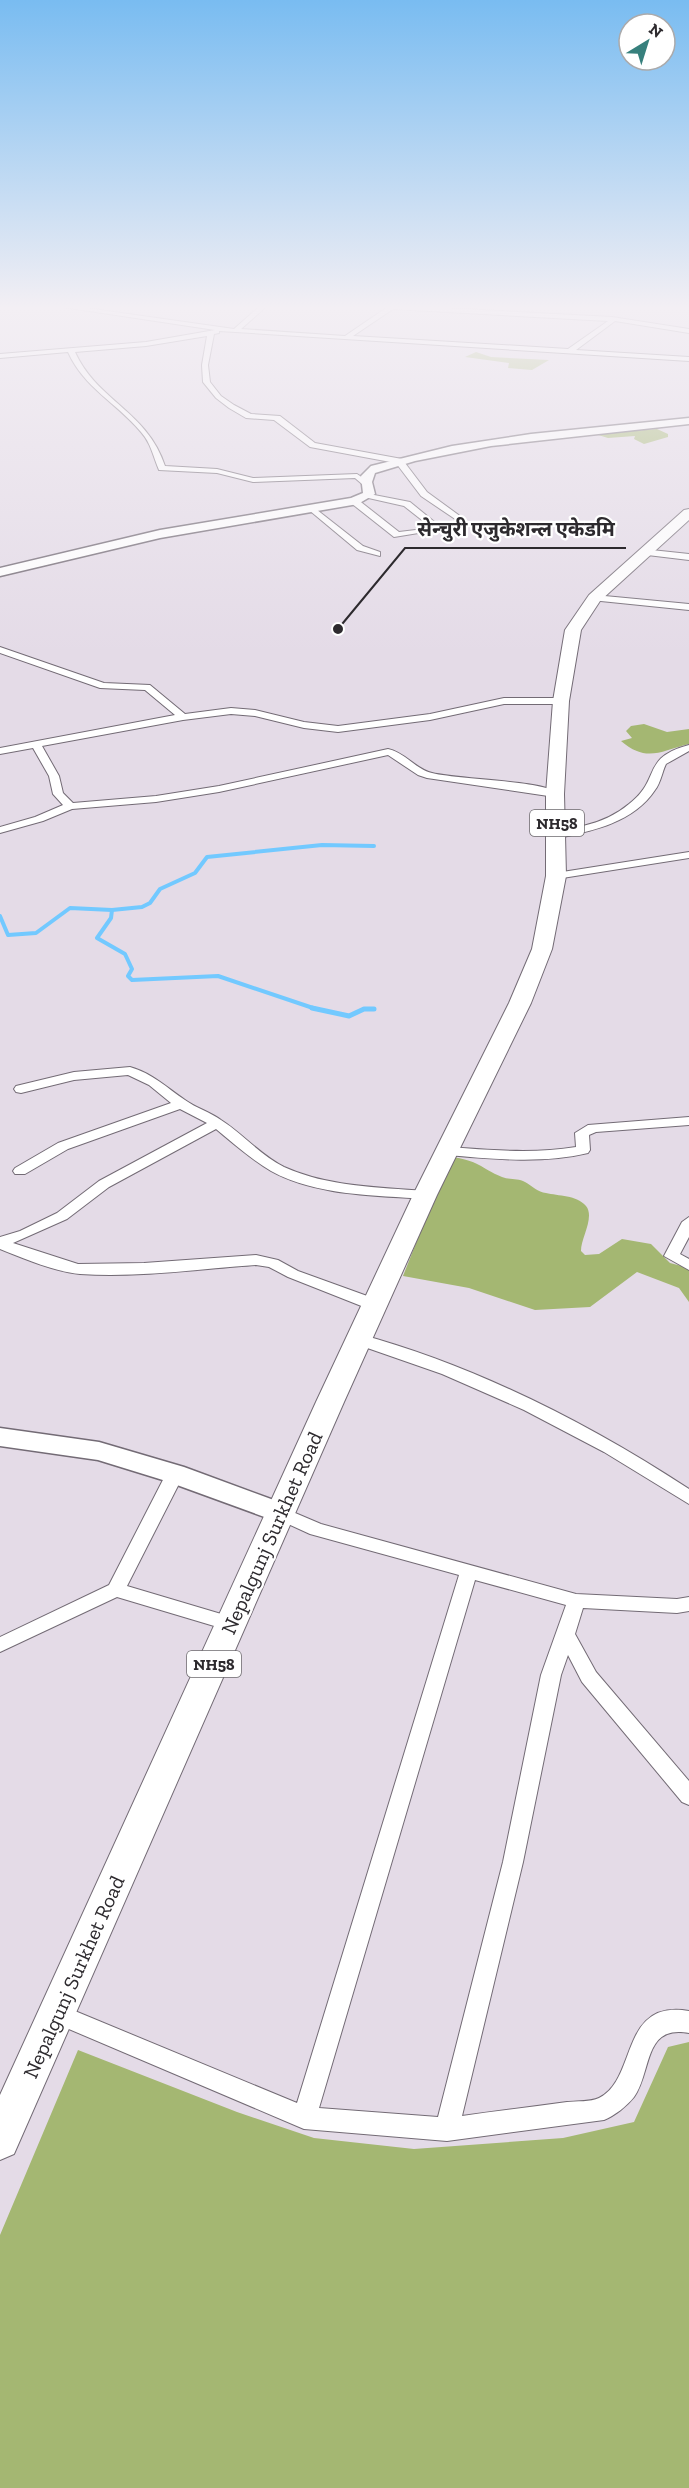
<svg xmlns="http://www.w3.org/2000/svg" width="689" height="2488" font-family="'Zilla Slab','Noto Sans Devanagari',serif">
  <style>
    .green { fill: #a4b772 }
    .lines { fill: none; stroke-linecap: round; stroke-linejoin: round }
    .stream-far1 { stroke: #72c9ff; stroke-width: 4 }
    .stream { stroke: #72c9ff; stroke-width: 5 }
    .street-casing { stroke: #736b75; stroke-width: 2 }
    .secondary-casing { stroke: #736b75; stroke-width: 3 }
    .primary-casing { stroke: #736b75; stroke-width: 2 }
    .street { fill: #fff; fill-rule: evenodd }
    .secondary { fill: #fff; fill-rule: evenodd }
    .primary { fill: #fff; fill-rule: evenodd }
    .labels { text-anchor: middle; stroke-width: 4.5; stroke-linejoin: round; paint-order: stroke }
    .shield { fill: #fff; stroke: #6c6a6d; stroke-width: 1.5 }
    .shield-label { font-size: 16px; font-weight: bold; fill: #2d2a2e }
    .near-street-label { font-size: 21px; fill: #2d2a2e; stroke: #fff }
    .leader { fill: none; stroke: #2d2a2e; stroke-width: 2 }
    .callout-dot { fill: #2d2a2e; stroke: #fff; stroke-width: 2 }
    .callout-label { font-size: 20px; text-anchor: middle; font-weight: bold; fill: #2d2a2e; stroke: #fff; stroke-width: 4.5; stroke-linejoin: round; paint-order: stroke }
  </style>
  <rect width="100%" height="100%" fill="#e4dbe7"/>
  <g class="green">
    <polygon points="476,352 491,357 549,360 532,370 508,368 509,363 465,357"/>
    <polygon points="657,429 668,434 668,437 644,444 634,439 635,436 608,438 595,434"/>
    <path d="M644 724 667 732 689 729V744C660 751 647 763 621 741L632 738 626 731 631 726Z"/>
    <path d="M450 1157C479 1160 480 1168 502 1177 510 1180 518 1178 525 1182 532 1186 538 1192 546 1193 558 1196 577 1195 586 1206 595 1217 581 1238 581 1251L585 1255 599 1254 622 1239 651 1244 670 1263 689 1268V1302L679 1288 637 1272 590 1307 535 1310 469 1288 403 1276Z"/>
    <polygon points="689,2042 689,2488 0,2488 0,2235 78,2050 237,2112 314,2138 414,2149 563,2138 634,2122 668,2047"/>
  </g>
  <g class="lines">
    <g class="stream-far1">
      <polyline points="112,910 111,918 97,938 125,954 132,969 128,976 132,980 218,976 316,1009"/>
      <polyline points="0,916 8,935 36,933 70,908 112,910 142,907 150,903 160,889 195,873 207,857 322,845 374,846"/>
      <polyline points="364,1009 374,1009"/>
    </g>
    <polyline class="stream" points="312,1008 349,1016 364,1009 374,1009"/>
    <defs>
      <g id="street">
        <path d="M56 306H72L234 329 260 306H267L241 329 345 336 389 306H407L612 317 689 329V333L615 321 576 350 689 357V361L219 331V333L214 334 208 365 210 382 221 396 234 405 251 414 280 416 315 443 402 459 427 492 464 519 465 521 461 523 421 496 396 463 310 447 274 420 246 418 229 408 216 398 203 382 202 365 207 336 146 346 75 352C97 401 147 411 165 466L217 469 253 478 357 474 369 482 362 484 355 478 253 482 217 473 159 470C153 456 151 443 141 432 117 403 84 388 68 352L0 358V354L146 342 215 330ZM393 309 608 321 568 349 353 336Z"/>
        <polygon points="364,493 410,502 443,529 394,537 351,503 351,499 357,499 399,532 432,528 404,506 364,497"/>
        <polygon points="312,506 363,546 380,552 380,556 357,550 309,510 308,508"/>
        <polygon points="642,549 689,554 689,560 639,554 638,552"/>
        <polygon points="594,595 689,604 689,610 591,600 591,596"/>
        <path d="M0 647 104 683 150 685 185 714 231 708 255 710 304 722 338 726 430 714 504 698H561L566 701 561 704H504L430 720 338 732 304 728 255 716 231 714 183 720 42 746 59 776 63 793 73 803 156 796 219 786 388 749C406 753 415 769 432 773 460 780 543 780 560 794L555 797 427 778 418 775 388 755 219 792 156 802 72 809 43 821 0 833V827L35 817 63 805 53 794 49 776 33 748 0 754V748L175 715 145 690 100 688 0 653Z"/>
        <path d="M689 745V751L666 764C662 772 661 782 655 790 634 822 593 831 558 838L552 835C560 829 574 829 583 826 600 822 616 815 629 804 662 779 640 758 689 745Z"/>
        <polygon points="689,852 689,858 556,879 550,876 556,873"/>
        <path d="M130 1067C152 1073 167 1088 185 1100 196 1108 210 1112 221 1120 243 1134 260 1155 284 1167 328 1187 378 1187 425 1191L432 1195 425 1199C375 1195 316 1196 271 1171 251 1159 234 1144 216 1129L109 1187 67 1219 13 1243 78 1264 144 1263 256 1255 278 1260 298 1271 381 1301 383 1305 381 1309H369L288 1277 269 1267 256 1265C198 1269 138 1278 80 1274 56 1272 22 1258 0 1249V1237L20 1231 57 1213 99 1181 207 1123 180 1109 68 1149 25 1174H15L13 1171 15 1168 58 1143 171 1103 149 1085 128 1075 74 1080 21 1093 16 1092 14 1089 16 1086 74 1072Z"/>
        <path d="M689 1117V1125L596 1132 589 1135 590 1150 588 1153C542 1164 493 1159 447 1155L440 1151 447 1147C490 1150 533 1154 576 1147L575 1133 588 1125Z"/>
        <polygon points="689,1217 689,1237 680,1254 689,1259 689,1270 664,1256 682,1222"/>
        <path d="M359 1334C476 1366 588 1423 689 1489V1504L604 1452 524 1410 442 1374 353 1343 351 1339 353 1335Z"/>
        <polygon points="175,1468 181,1470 184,1474 127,1586 238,1619 240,1624 238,1629 231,1631 117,1597 0,1652 0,1637 109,1585 166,1474 169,1470"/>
        <path d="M281 1507 321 1524 576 1594 677 1599 689 1597V1611L677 1613 583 1608 575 1634 596 1672 689 1781V1805L682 1802 582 1682 568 1655 561 1675 523 1862 462 2116C497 2111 532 2107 567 2102 576 2101 591 2102 599 2098 638 2079 619 1999 689 2011V2033C643 2024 652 2072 634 2097 627 2106 614 2116 604 2120L447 2141 304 2129 50 2021 47 2014 50 2007 58 2004 297 2103 459 1575 310 1534 275 1518 272 1513 275 1508ZM475 1580 566 1605 541 1675 503 1862 438 2117 319 2108Z"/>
      </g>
      <g id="secondary">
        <polygon points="689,418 689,424 491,446 415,461 375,473 372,482 375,494 358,504 160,538 0,576 0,568 160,530 351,498 363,493 361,476 371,466 452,446 531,434"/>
        <polygon points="0,1428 99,1442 184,1467 290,1506 294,1513 290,1520 281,1523 166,1481 98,1460 0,1446"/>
      </g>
      <polygon id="primary" points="689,509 689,520 600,601 581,630 569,701 564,794 566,876 552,949 531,1003 437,1195 344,1402 14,2154 0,2160 0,2095 316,1402 413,1195 509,1003 532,949 546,876 546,794 553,701 565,630 589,595 684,510"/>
    </defs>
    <use href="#street" class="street-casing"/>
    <use href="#secondary" class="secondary-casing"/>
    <use href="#primary" class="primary-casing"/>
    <use href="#street" class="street"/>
    <use href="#secondary" class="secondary"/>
    <use href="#primary" class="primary"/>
  </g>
  <linearGradient id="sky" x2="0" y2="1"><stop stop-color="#79bcf1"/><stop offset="0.47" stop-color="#f3eff4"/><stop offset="1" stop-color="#f3eff4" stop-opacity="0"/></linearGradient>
  <rect width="689" height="654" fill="url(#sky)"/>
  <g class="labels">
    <g class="shield">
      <rect x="530" y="810" width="54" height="26" rx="4.5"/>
      <rect x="187" y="1651" width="54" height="26" rx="4.5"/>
    </g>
    <g class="shield-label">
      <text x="557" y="829">NH58</text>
      <text x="214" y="1670">NH58</text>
    </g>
    <g class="near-street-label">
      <text transform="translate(272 1533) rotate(-66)" y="7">Nepalgunj Surkhet Road</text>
      <text transform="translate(74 1977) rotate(-66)" y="7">Nepalgunj Surkhet Road</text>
    </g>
  </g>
  <path class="leader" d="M338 629L405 548H626"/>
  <circle class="callout-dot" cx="338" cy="629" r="6"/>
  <g class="callout-label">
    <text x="516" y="536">सेन्चुरी एजुकेशन्ल एकेडमि</text>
  </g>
  <g transform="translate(647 42) rotate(38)"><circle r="28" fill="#ffffff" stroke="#abaaab" stroke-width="1.5"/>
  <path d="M0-4.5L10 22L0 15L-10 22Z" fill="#37807d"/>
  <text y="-9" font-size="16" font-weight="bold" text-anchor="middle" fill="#2d2a2e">N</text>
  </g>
</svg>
